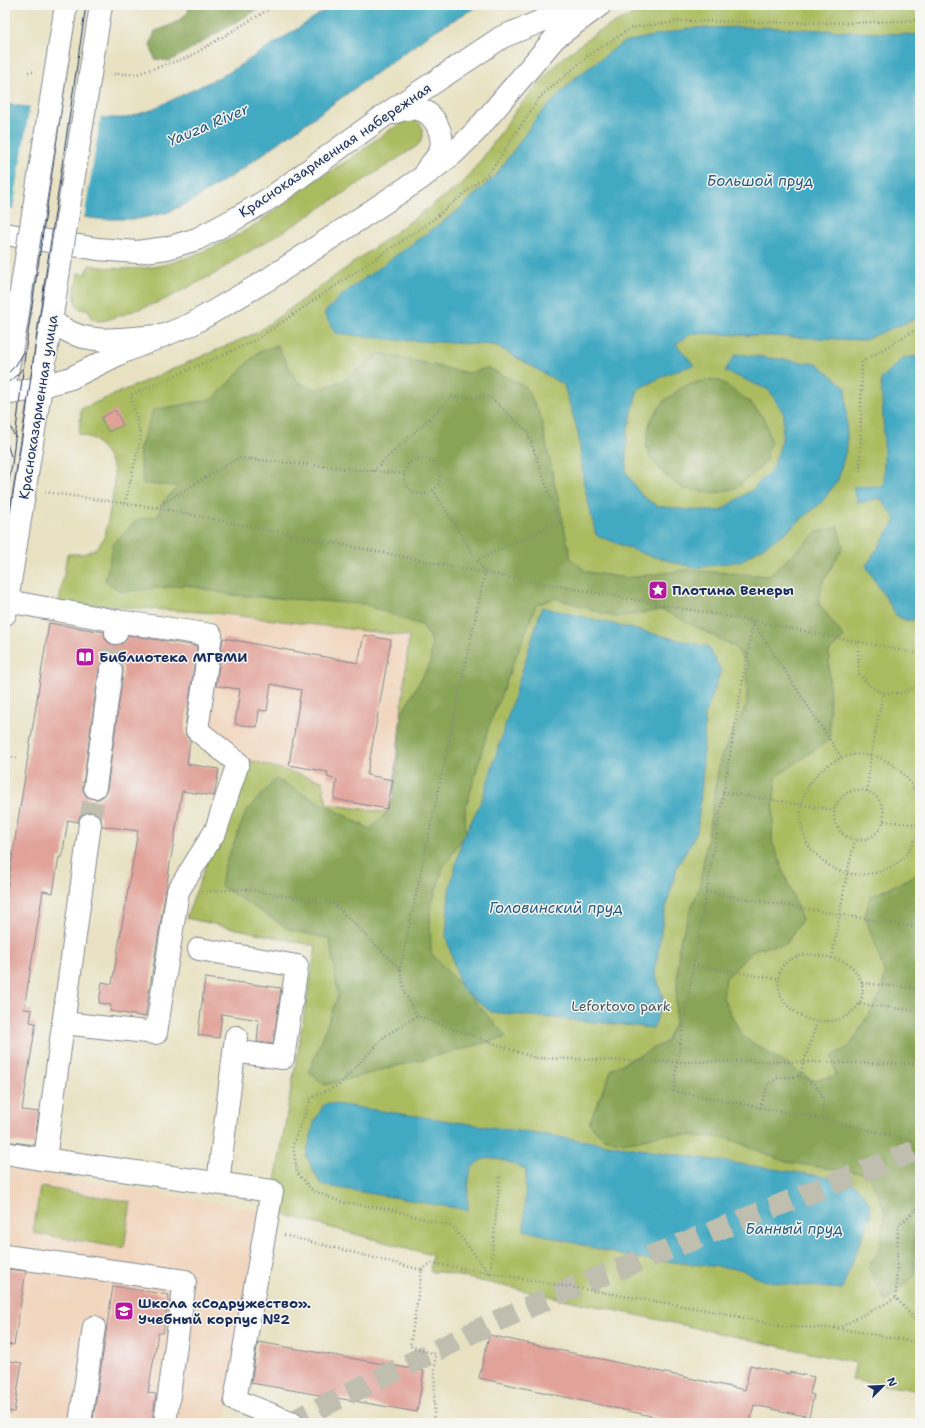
<svg xmlns="http://www.w3.org/2000/svg" width="925" height="1428" font-family="'Shantell Sans',sans-serif">
  <style>
    .built { fill: #f1d5bd }
    .green { fill: #abbc60; stroke: #63765f }
    .forest { fill: #88a456; stroke: #526a5a }
    .water { fill: #42a9c2; stroke: #2e6c90 }
    .pier { fill: #e8e2c3 }
    .building { fill: #e1a299; fill-rule: evenodd }
    .lines { fill: none; stroke-linecap: round; stroke-linejoin: round }
    .minor-tunnel { stroke: #bfbeaf; stroke-width: 22; stroke-dasharray: 22 11; stroke-linecap: butt }
    .major-tunnel { stroke: #bfbeaf; stroke-width: 22; stroke-dasharray: 22 11; stroke-linecap: butt }
    .minor-casing { stroke: #828890; stroke-width: 24 }
    .major-casing { stroke: #828890; stroke-width: 24 }
    .path { stroke: #828890; stroke-width: 2.5; stroke-dasharray: 1 3; stroke-linecap: butt }
    .minor { stroke: #fff; stroke-width: 22 }
    .major { stroke: #fff; stroke-width: 22 }
    .tram { stroke: #1b2f5e; stroke-width: 1 }
    .minor-bridge-casing { stroke: #828890; stroke-width: 24; stroke-linecap: butt }
    .major-bridge-casing { stroke: #828890; stroke-width: 24; stroke-linecap: butt }
    .minor-bridge { stroke: #fff; stroke-width: 22 }
    .major-bridge { stroke: #fff; stroke-width: 22 }
    .labels { text-anchor: middle; stroke-width: 3; stroke-linejoin: round; paint-order: stroke }
    .street-label { font-size: 14px; fill: #1b2f5e; stroke: #f6f6f2 }
    .poi-label { font-size: 14px; font-weight: bold; fill: #1b2f5e; stroke: #f6f6f2; text-anchor: start }
    .park-label { font-size: 14px; fill: #46595f; stroke: #f6f6f2 }
    .water-label { font-size: 15px; font-style: italic; fill: #295a81; stroke: #f6f6f2 }
  </style>
  <rect width="100%" height="100%" fill="#f6f6f2"/>
  <filter id="ink" filterUnits="userSpaceOnUse"><feTurbulence type="fractalNoise" baseFrequency=".025" numOctaves="2"/><feDisplacementMap in="SourceGraphic" scale="8" xChannelSelector="R" yChannelSelector="G"/><feConvolveMatrix kernelMatrix="1 2 1 2 8 2 1 2 1" color-interpolation-filters="sRGB"/></filter>
  <filter id="wash" filterUnits="userSpaceOnUse"><feTurbulence type="fractalNoise" baseFrequency=".012" numOctaves="4" result="noise"/><feDisplacementMap in="SourceGraphic" scale="16" xChannelSelector="R" yChannelSelector="G"/><feGaussianBlur stdDeviation="0.9" result="paint"/><feColorMatrix in="noise" values="0 0 0 0 0 0 0 0 0 0 0 0 0 0 0 0 0 1.4 0 .05"/><feComposite in="paint" operator="in"/></filter>
  <g filter="url(#wash)">
    <rect width="100%" height="100%" fill="#e8e2c3"/>
    <g class="built">
      <polygon points="214,613 409,636 391,814 327,804 322,781 246,759 199,726"/>
      <polygon points="5,1168 259,1210 225,1423 45,1423 43,1419 5,1413"/>
    </g>
    <g class="green">
      <polygon points="669,5 920,5 920,1391 852,1380 856,1363 440,1272 430,1272 432,1255 277,1213 276,1176 316,946 186,918 246,759 322,781 327,804 391,813 409,636 214,613 59,603 67,554 83,554 97,548 105,536 114,488 114,470 106,452 94,439 79,434 81,409 258,332 463,183 484,156 520,105 560,60 597,32 635,13"/>
      <path d="M412 120C425 121 426 138 417 146L283 232 236 259 216 273 162 301 107 320 100 321 92 319 88 309C85 309 81 310 79 308 71 303 77 281 78 273L86 274 89 265C110 269 131 270 152 267 183 263 235 239 261 221 275 211 288 200 302 190 318 178 336 168 353 157 369 146 393 124 412 120Z"/>
      <polygon points="40,1187 131,1202 124,1248 33,1233"/>
    </g>
    <g class="forest">
      <path d="M186 5H265L170 61 155 59 150 45 155 31C169 27 179 22 189 11Z"/>
      <polygon points="277,345 297,382 317,390 343,381 379,353 468,373 488,368 526,387 540,415 571,559 587,572 627,578 687,570 769,576 817,532 838,527 843,547 822,584 819,604 844,637 829,652 830,739 777,776 774,796 772,841 802,920 786,944 755,949 726,978 723,998 742,1036 812,1080 836,1076 832,1056 850,1046 881,994 885,974 865,916 870,897 920,873 920,1199 914,1211 915,1275 886,1302 868,1267 879,1251 885,1211 868,1174 786,1162 727,1138 666,1134 624,1143 603,1138 589,1123 612,1069 666,1042 675,1023 679,943 700,884 720,759 747,704 747,664 735,647 663,610 615,617 555,598 536,605 489,726 465,811 466,833 443,868 430,910 431,953 507,1037 325,1085 309,1072 338,996 330,939 290,930 221,886 224,867 247,810 276,779 370,829 385,814 394,796 401,715 430,663 432,642 423,626 364,604 231,595 186,585 122,592 105,580 114,542 138,519 157,517 164,501 178,486 143,484 139,451 153,410 213,399 257,353"/>
      <polygon points="710,379 720,381 751,403 765,420 771,440 765,463 738,487 718,493 684,489 666,476 651,459 646,445 650,421 664,401 684,386"/>
    </g>
    <g class="water">
      <polygon points="333,5 480,5 436,30 235,174 190,202 166,213 138,219 99,219 5,207 5,104 107,118 126,118 151,110 228,73 294,31"/>
      <polygon points="760,27 920,35 920,317 864,340 692,333 676,344 694,365 670,373 638,389 627,433 626,472 641,495 657,506 690,510 720,511 753,489 773,468 782,440 784,414 769,390 725,371 736,354 818,364 846,388 847,446 838,480 821,503 785,533 741,561 695,568 644,554 596,535 584,484 578,432 564,385 495,345 397,340 335,333 324,313 343,294 456,212 496,175 537,117 576,77 624,42 691,28"/>
      <path d="M920 356V615C912 623 906 621 897 616L866 566 896 520 880 498 858 503 853 487 884 486V438L881 379 903 358Z"/>
      <polygon points="542,607 708,647 721,670 705,716 702,785 697,832 677,867 663,919 655,972 663,998 654,1028 491,1012 461,988 446,936 449,891 462,841 483,797"/>
      <path d="M328 1103 848 1180C860 1189 870 1198 871 1214L842 1289 784 1284 762 1280 740 1269 633 1258 524 1230 526 1169C512 1164 490 1152 477 1163 474 1166 472 1167 471 1170 467 1183 468 1197 468 1210L321 1185 306 1156 314 1123 323 1106Z"/>
    </g>
    <polygon class="pier" points="30,105 101,115 84,219 13,210"/>
    <g id="blocks">
      <g class="building">
        <polygon points="115,410 123,425 108,432 101,418"/>
        <path d="M49 623 104 632 105 639 109 643 115 645 122 644 126 640 128 635 197 646 185 728 186 735 190 741 187 764 219 769 214 796 182 791 145 1017 110 1011 111 1005 99 1003 102 982 112 984 138 831 102 826 101 819 98 814 92 812 85 813 80 816 78 822 68 820 62 857H59L53 893 43 891 24 1009 32 1010 30 1022 36 1023 22 1110 39 1112 34 1145 5 1141V903ZM107 659H113L119 661 123 667V673L107 789 105 795 99 799H94L87 797 83 791V785L99 669 101 663Z"/>
        <polygon points="364,635 391,640 367,775 393,780 387,809 334,799 337,780 327,777 328,772 289,765 301,690 271,684 267,711 259,710 257,727 235,724 240,689 216,686 223,638 358,663"/>
        <polygon points="205,978 281,988 273,1044 257,1042 259,1020 222,1014 219,1038 198,1035"/>
        <polygon points="5,1269 26,1271 14,1345 5,1344"/>
        <polygon points="113,1286 169,1295 163,1333 158,1333 148,1393 156,1394 152,1423 115,1423 93,1420"/>
        <polygon points="489,1335 745,1390 750,1365 789,1374 790,1372 814,1377 810,1394 814,1395 809,1417 754,1405 750,1423 683,1423 479,1378"/>
        <polygon points="258,1342 424,1371 417,1412 251,1383"/>
        <polygon points="5,1360 22,1363 14,1412 5,1411"/>
      </g>
    </g>
  </g>
  <g filter="url(#ink)">
    <use href="#blocks" fill-opacity="0" stroke="#828890" stroke-width="1"/>
    <g class="lines">
      <g class="minor-tunnel">
        <polyline points="111,671 116,633"/>
        <polyline points="90,824 95,787"/>
      </g>
      <polyline class="major-tunnel" points="289,1423 492,1323 579,1285 920,1149"/>
      <defs>
        <g id="minor">
          <path d="M52 320C55 323 59 327 64 329 91 346 127 338 158 336"/>
          <polyline points="41,386 59,270"/>
          <polyline points="7,601 117,621 116,633"/>
          <polyline points="95,787 111,671"/>
          <polyline points="199,949 297,966 283,1058 234,1051"/>
          <polyline points="63,1023 156,1033 178,891 216,830 238,763 197,730 211,635 117,621"/>
          <polyline points="5,1153 35,1158 272,1191 235,1400 292,1423"/>
          <polyline points="45,1159 90,824"/>
          <polyline points="218,1183 236,1037"/>
          <polyline points="5,1256 185,1281 165,1423"/>
          <polyline points="80,1423 94,1327"/>
        </g>
        <g id="major">
          <path d="M392 113C401 110 408 107 417 109 433 111 444 132 441 148 440 155 432 163 427 169"/>
          <polyline points="5,234 98,249 137,252 167,248 197,239 233,220 272,197 385,115 502,37 581,5"/>
          <polyline points="5,383 16,325 25,265"/>
          <polyline points="5,394 29,390 71,378 123,352 192,324 267,280 420,179 453,154 477,130 555,38 600,5"/>
          <polyline points="5,614 41,386"/>
        </g>
      </defs>
      <use href="#minor" class="minor-casing"/>
      <use href="#major" class="major-casing"/>
      <g class="path">
        <polyline points="28,72 35,72"/>
        <polyline points="110,74 137,74 189,57 276,5"/>
        <circle cx="422" cy="476" r="18"/>
        <polyline points="373,471 452,397 490,397 527,431 559,522 477,560"/>
        <polyline points="860,471 862,362 920,327"/>
        <polyline points="433,490 485,573 400,969 405,994 417,1016 535,1058 677,1062 754,1061 920,1064"/>
        <polyline points="45,492 157,508 485,573 753,621 920,654"/>
        <polyline points="125,503 141,438 131,395 254,341 431,221 490,172 540,97 589,55 631,28 682,21 851,23 920,20"/>
        <polyline points="157,507 238,458 405,474"/>
        <polyline points="753,621 677,1062 674,1091 822,1119 920,1142"/>
        <polyline points="753,622 841,757"/>
        <polyline points="858,642 859,674 871,687 883,693 902,693 919,685 920,683"/>
        <polyline points="8,757 17,758"/>
        <circle cx="859" cy="815" r="25"/>
        <polyline points="867,791 871,755 883,693"/>
        <polyline points="723,792 834,810"/>
        <path d="M920 819C920 798 916 786 900 771 850 723 774 788 810 848 813 852 817 855 821 859 842 880 878 879 901 860 911 851 916 838 920 826"/>
        <polyline points="884,821 920,825"/>
        <polyline points="202,892 243,889 334,904 400,969"/>
        <polyline points="706,892 920,928"/>
        <path d="M832 958C821 956 807 952 796 957 781 962 777 973 779 988 780 991 780 994 781 997 786 1005 795 1013 803 1017 811 1021 819 1022 827 1021 839 1021 846 1018 854 1010 868 996 864 977 849 965 845 961 838 960 832 958L847 873 855 840"/>
        <polyline points="693,965 778,979"/>
        <polyline points="862,983 920,989"/>
        <polyline points="860,1004 920,1011"/>
        <polyline points="417,1016 385,1036 339,1085 311,1098 293,1144 297,1173 312,1190 341,1202 389,1209 453,1227 490,1274 500,1176"/>
        <path d="M817 1022 804 1062 800 1076C824 1089 824 1093 822 1119"/>
        <polyline points="760,1108 768,1084 778,1078 800,1076"/>
        <polyline points="920,1206 898,1226 896,1298 920,1325"/>
        <polyline points="284,1235 422,1270 410,1346 435,1354 434,1423"/>
        <polyline points="422,1270 431,1263 712,1311 785,1327 838,1328 896,1298"/>
        <polyline points="838,1328 920,1343"/>
      </g>
      <use href="#minor" class="minor"/>
      <use href="#major" class="major"/>
      <g class="tram">
        <polyline points="5,376 16,365 24,352"/>
        <polyline points="5,385 18,374 24,367"/>
        <polyline points="5,418 10,426 15,437"/>
        <polyline points="5,438 11,456"/>
        <polyline points="5,503 12,464 26,346 77,5"/>
        <polyline points="5,544 26,413 35,347 86,5"/>
      </g>
      <defs>
        <polyline id="minor-bridge" points="59,270 101,5"/>
        <polyline id="major-bridge" points="25,265 66,5"/>
      </defs>
      <use href="#minor-bridge" class="minor-bridge-casing"/>
      <use href="#major-bridge" class="major-bridge-casing"/>
      <use href="#minor-bridge" class="minor-bridge"/>
      <use href="#major-bridge" class="major-bridge"/>
    </g>
  </g>
  <defs>
    <symbol id="sight-square" viewBox="-11 -11 22 22"><rect x="-9" y="-9" width="18" height="18" rx="4" fill="#b5179e" stroke="#f6f6f2"/><path d="M0-6L1.8-2.2L6-1.7L2.9 1.2L3.7 5.4L0 3.3L-3.7 5.4L-2.9 1.2L-6-1.7L-1.8-2.2Z" fill="#fff"/></symbol>
    <symbol id="library-square" viewBox="-11 -11 22 22"><rect x="-9" y="-9" width="18" height="18" rx="4" fill="#b5179e" stroke="#f6f6f2"/><path d="M-6-4Q-3-5.5-.7-3.5V5Q-3 3-6 4ZM6-4Q3-5.5 .7-3.5V5Q3 3 6 4Z" fill="#fff"/></symbol>
    <symbol id="school-square" viewBox="-11 -11 22 22"><rect x="-9" y="-9" width="18" height="18" rx="4" fill="#b5179e" stroke="#f6f6f2"/><path d="M0-5L7-2L0 1L-7-2ZM-4 1L0 2.5L4 1V4Q0 6-4 4Z" fill="#fff"/></symbol>
  </defs>
  <g fill-rule="evenodd">
    <use href="#sight-square" x="647" y="579" width="22" height="22"/>
    <use href="#library-square" x="74" y="646" width="22" height="22"/>
    <use href="#school-square" x="113" y="1300" width="22" height="22"/>
  </g>
  <g class="labels">
    <g class="street-label">
      <text transform="translate(335 150) rotate(-34)" y="5">Красноказарменная набережная</text>
      <text transform="translate(38 407) rotate(-81)" y="5">Красноказарменная улица</text>
    </g>
    <g class="poi-label">
      <text x="672" y="595">Плотина Венеры</text>
      <text x="99" y="662">Библиотека МГВМИ</text>
      <text x="138" y="1308">Школа «Содружество».<tspan x="138" dy="16">Учебный корпус №2</tspan></text>
    </g>
    <g class="park-label">
      <text x="621" y="1011">Lefortovo park</text>
    </g>
    <g class="water-label">
      <text transform="translate(208 125) rotate(-23)" y="5">Yauza River</text>
      <text x="760" y="186">Большой пруд</text>
      <text x="556" y="913">Головинский пруд</text>
      <text x="794" y="1234">Банный пруд</text>
    </g>
  </g>
  <rect width="925" height="1428" fill="none" stroke="#f6f6f2" stroke-width="20"/>
  <g transform="translate(883 1386) rotate(66)" stroke="#f6f6f2" stroke-width="3" paint-order="stroke">
  <path d="M0-3L7 15L0 10L-7 15Z" fill="#1b2f5e"/>
  <text y="-6" font-size="11" font-weight="bold" text-anchor="middle" fill="#1b2f5e">N</text>
  </g>
</svg>
